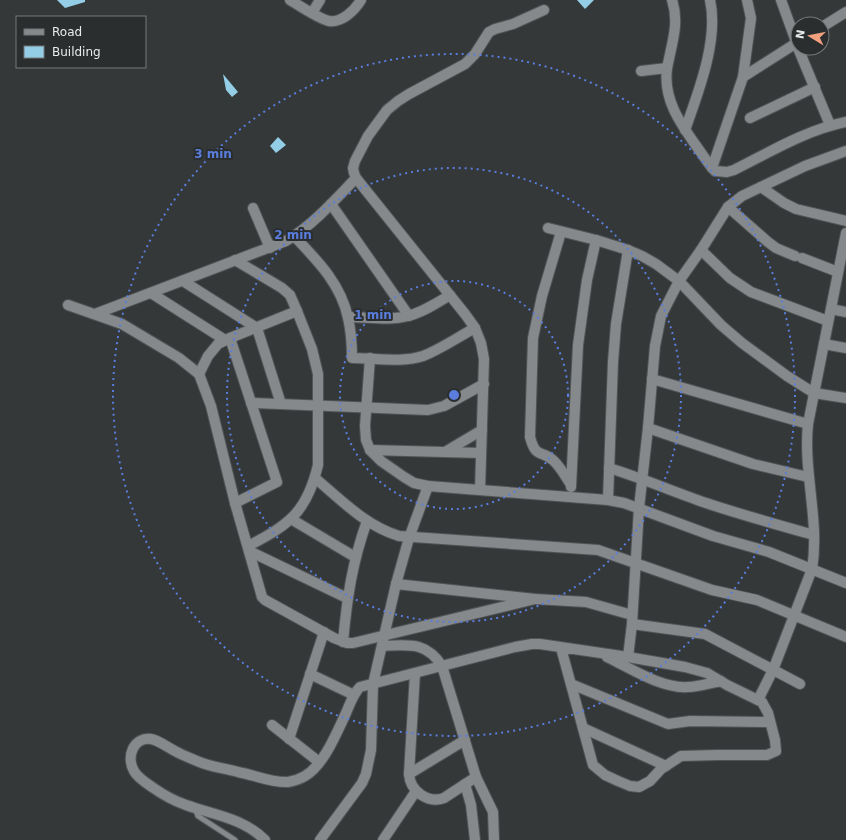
<svg xmlns="http://www.w3.org/2000/svg" width="846" height="840" font-family="'DejaVu Sans',sans-serif">
  <style>
    .building { fill: #93cee6 }
    .lines { fill: none; stroke-linecap: round; stroke-linejoin: round }
    .service-casing { stroke: #515456; stroke-width: 7 }
    .minor-casing { stroke: #515456; stroke-width: 12 }
    .service { stroke: #85898b; stroke-width: 5 }
    .minor { stroke: #85898b; stroke-width: 10 }
    .ring { fill: none; stroke: #5a7dde; stroke-width: 2; stroke-dasharray: 2 4 }
    .centre { fill: #5a7dde; stroke: #2a2e2f; stroke-width: 2 }
    .ring-label { font-size: 12px; text-anchor: middle; font-weight: bold; fill: #5a7dde; stroke: #2a2e2f; stroke-width: 4; stroke-linejoin: round; paint-order: stroke }
  </style>
  <rect width="100%" height="100%" fill="#343839"/>
  <g class="building">
    <polygon points="57,0 85,0 85,2 65,8"/>
    <polygon points="577,0 594,0 585,9"/>
    <polygon points="223,74 238,92 232,97 226,90"/>
    <polygon points="278,137 286,145 276,153 270,146"/>
  </g>
  <g class="lines">
    <defs>
      <polyline id="service" points="195,808 198,816 235,840"/>
      <g id="minor">
        <path d="M290 0C300 6 319 19 329 21 342 23 355 10 361 0"/>
        <path d="M672 0C680 24 671 45 667 69 663 99 680 123 697 147 703 155 708 164 715 171L727 172 734 170C770 152 806 130 846 122"/>
        <polyline points="781,0 798,47"/>
        <polyline points="312,13 320,0"/>
        <polyline points="822,27 846,12"/>
        <polyline points="798,48 830,125"/>
        <polyline points="641,71 667,68"/>
        <polyline points="743,77 798,42"/>
        <polyline points="750,118 815,87"/>
        <path d="M685 130C698 93 719 40 710 0"/>
        <polyline points="712,168 743,77 751,18 747,0"/>
        <polyline points="761,187 784,203 796,209 846,221"/>
        <polyline points="331,204 409,316"/>
        <polyline points="728,207 768,242 776,248 795,256"/>
        <polyline points="253,208 270,248"/>
        <polyline points="548,228 596,240 628,250 642,256 656,264 679,281 721,325 742,343 787,376 814,393 846,398"/>
        <path d="M561 232 542 296 533 338 530 437C536 460 542 449 554 461 561 468 566 477 571 485"/>
        <path d="M294 236C317 260 341 284 348 318 351 331 352 344 352 358 374 358 403 363 423 356 441 349 458 337 475 328"/>
        <polyline points="701,250 730,278 751,292 828,321"/>
        <polyline points="802,258 838,272"/>
        <path d="M235 260 282 288 290 295 297 311 312 349 318 374V465C307 512 289 525 248 546"/>
        <polyline points="183,281 257,328 281,404"/>
        <polyline points="151,293 225,340"/>
        <polyline points="68,305 122,324 179,358 199,374 211,406 235,503 262,597 265,600 334,638 347,643 353,643 535,599"/>
        <polyline points="831,309 846,312"/>
        <path d="M95 314 286 241C312 226 336 199 356 178"/>
        <path d="M348 317C368 317 389 321 408 316 423 312 437 303 450 295"/>
        <polyline points="230,338 277,482 235,503"/>
        <polyline points="824,344 846,348"/>
        <polyline points="370,358 365,426 366,440 370,450 381,461 404,477 414,483 428,486 608,500 624,503 713,536 769,552 846,583"/>
        <polyline points="199,374 208,356 218,344 230,338 297,311"/>
        <polyline points="652,379 808,424"/>
        <polyline points="251,403 428,410 444,406 484,384"/>
        <polyline points="648,428 753,464 808,477"/>
        <polyline points="370,450 481,453"/>
        <polyline points="445,452 482,430"/>
        <path d="M609 468C642 478 674 492 706 503 742 515 778 525 814 535"/>
        <path d="M315 478C341 500 366 526 399 536L598 550 712 590 757 600 846 637"/>
        <polyline points="571,487 578,345 587,280 596,240"/>
        <polyline points="480,490 484,359 481,343 475,328 465,314 356,178 354,173 353,168 355,161 368,136 387,110 398,101 409,94 465,64 475,54 489,32 495,29 513,24 544,10"/>
        <polyline points="608,500 613,362 616,324 628,250"/>
        <polyline points="291,519 355,557"/>
        <polyline points="249,551 347,598"/>
        <polyline points="396,584 535,599 586,602 632,615"/>
        <polyline points="632,624 705,634 800,684"/>
        <path d="M343 642C347 598 352 563 367 521"/>
        <path d="M382 646C408 645 426 641 442 666L476 777 493 812 494 840"/>
        <path d="M607 657C630 668 662 689 688 687 699 687 710 683 721 681"/>
        <polyline points="628,657 632,624 639,508 648,428 655,346 661,316 679,281 701,250 728,207 742,196 805,166 846,151"/>
        <path d="M415 673 409 774C410 791 428 804 444 798L476 777"/>
        <polyline points="310,674 354,695"/>
        <polyline points="571,684 668,724 690,721 770,722"/>
        <path d="M758 700 773 670 812 569C820 521 803 473 808 424L846 233"/>
        <polyline points="272,725 319,762"/>
        <polyline points="583,728 666,766"/>
        <polyline points="289,739 324,632"/>
        <polyline points="409,774 465,740"/>
        <polyline points="465,784 471,805 475,840"/>
        <path d="M265 840C243 818 214 815 186 805 174 801 162 794 152 787 146 783 137 777 134 771 126 757 133 737 151 739 160 741 167 747 175 751 182 755 190 758 197 761 210 767 224 768 238 772 254 775 272 783 288 782 294 781 300 779 305 776 324 765 337 732 346 713 350 704 353 694 360 687L515 647 532 644H540L628 657 685 667 707 673 727 685 762 702 768 713 775 740 776 751 767 755H717L681 756 661 769 650 781 639 787 630 786 618 781 605 775 593 765 561 648"/>
        <polyline points="320,840 362,783 366,774 371,750 373,684 396,584 409,538 428,486"/>
        <polyline points="383,840 416,791"/>
      </g>
    </defs>
    <use href="#service" class="service-casing"/>
    <use href="#minor" class="minor-casing"/>
    <use href="#service" class="service"/>
    <use href="#minor" class="minor"/>
  </g>
  <g class="ring">
    <circle cx="454" cy="395" r="114"/>
    <circle cx="454" cy="395" r="227"/>
    <circle cx="454" cy="395" r="341"/>
  </g>
  <circle cx="454" cy="395" r="6" class="centre"/>
  <g class="ring-label">
    <text x="213" y="158">3 min</text>
    <text x="293" y="239">2 min</text>
    <text x="373" y="319">1 min</text>
  </g>
  <rect x="16" y="16" width="130" height="52" fill="#2a2e2f" stroke="#76797a"/>
  <rect x="24" y="29" width="20" height="6" fill="#85898b" stroke="#76797a"/>
  <text x="52" y="36" font-size="12" fill="#e8eaeb">Road</text>
  <rect x="24" y="46" width="20" height="12" fill="#93cee6" stroke="#76797a"/>
  <text x="52" y="56" font-size="12" fill="#e8eaeb">Building</text>
  <g transform="translate(810 36) rotate(280)"><circle r="19" fill="#2a2e2f" stroke="#76797a"/>
  <path d="M0-3L7 15L0 10L-7 15Z" fill="#f2a080"/>
  <text y="-6" font-size="11" font-weight="bold" text-anchor="middle" fill="#e8eaeb">N</text>
  </g>
</svg>
